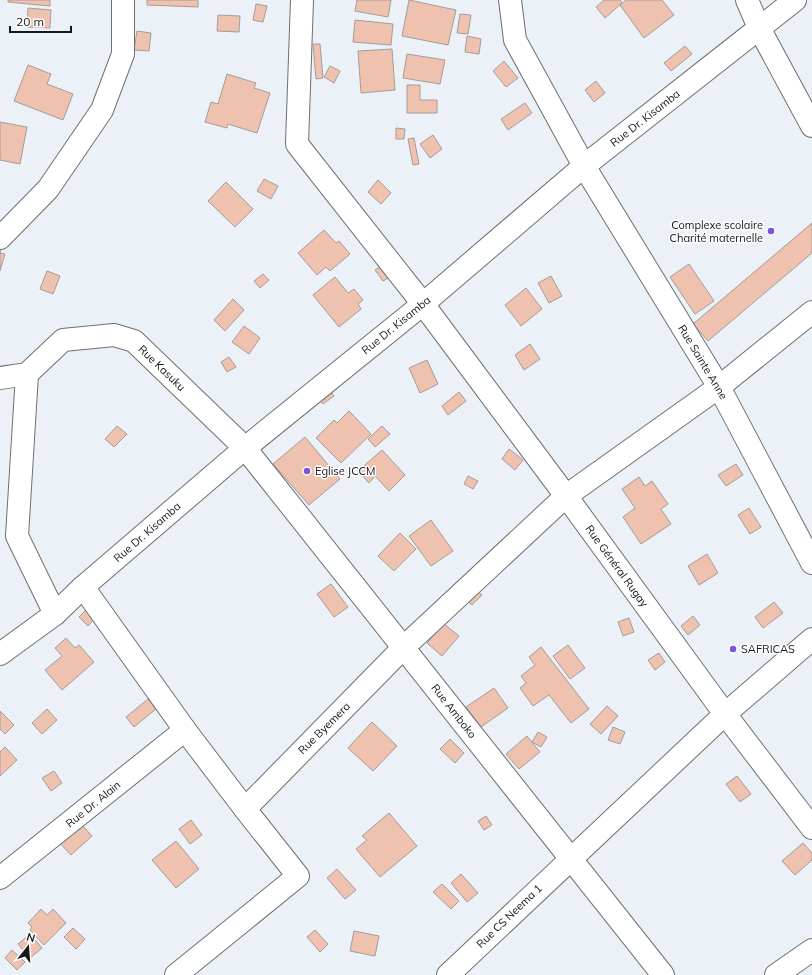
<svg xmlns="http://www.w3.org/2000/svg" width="812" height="975" font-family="Mulish,sans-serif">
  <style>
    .building { fill: #efc2b0; stroke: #a39c99 }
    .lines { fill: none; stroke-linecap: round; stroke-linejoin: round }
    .minor-casing { stroke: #6c7075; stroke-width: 24 }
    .minor { stroke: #fff; stroke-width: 22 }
    .poi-dot { fill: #7a58d2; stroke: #fdfeff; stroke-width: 1.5 }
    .labels { text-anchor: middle; stroke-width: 3; stroke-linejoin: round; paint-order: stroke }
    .street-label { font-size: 11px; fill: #161719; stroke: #fdfeff }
    .poi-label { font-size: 11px; fill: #161719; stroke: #fdfeff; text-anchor: start }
  </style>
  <rect width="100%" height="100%" fill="#ecf1f7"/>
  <g class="building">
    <polygon points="8,0 50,0 50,6 8,2"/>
    <polygon points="147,0 198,0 198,7 147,5"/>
    <polygon points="357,0 391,0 388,17 355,11"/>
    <polygon points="409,0 456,10 448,45 402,36"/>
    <polygon points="604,0 620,0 622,3 605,18 596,7"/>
    <polygon points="626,0 662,0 674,15 644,38 620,5"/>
    <polygon points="256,4 267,6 263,22 253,20"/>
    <polygon points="28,8 51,10 50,28 27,27"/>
    <polygon points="460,14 471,15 468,34 457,33"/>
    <polygon points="218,15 240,16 239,32 217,31"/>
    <polygon points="355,20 393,24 391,45 353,42"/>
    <polygon points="137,31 151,33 149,51 134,50"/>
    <polygon points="467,36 481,39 479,54 465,52"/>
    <polygon points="313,44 320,44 323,78 316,79"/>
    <polygon points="685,46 692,54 671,71 664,63"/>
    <polygon points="392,49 395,90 361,93 358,51"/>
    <polygon points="407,54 445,60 440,84 403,78"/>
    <polygon points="504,61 518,78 506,87 493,71"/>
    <polygon points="28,65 51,74 47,84 73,94 63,120 14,101"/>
    <polygon points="330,66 340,71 334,83 324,77"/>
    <polygon points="227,74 256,83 254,88 270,93 257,133 228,124 227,128 205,122 211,102 218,104"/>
    <polygon points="596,81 605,93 594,102 585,90"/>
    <polygon points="407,85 420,85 420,100 437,100 437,113 407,113"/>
    <polygon points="525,103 532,113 508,130 501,119"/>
    <polygon points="0,122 27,127 20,164 0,160"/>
    <polygon points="396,128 405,129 404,139 396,139"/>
    <polygon points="433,135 442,149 430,158 420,144"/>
    <polygon points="414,138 419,164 413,165 408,139"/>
    <polygon points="264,179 278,186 271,199 257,191"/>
    <polygon points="378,180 391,193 381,204 368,192"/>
    <polygon points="226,182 253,209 235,227 208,201"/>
    <polygon points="812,223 812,253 708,341 693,324"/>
    <polygon points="324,230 336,243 339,241 350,254 330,271 326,267 317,275 298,253"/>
    <polygon points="0,244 2,245 0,253 5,254 0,271"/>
    <polygon points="384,264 392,276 383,281 375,270"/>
    <polygon points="689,264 714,301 695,314 670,277"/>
    <polygon points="47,271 60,276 53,294 40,289"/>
    <polygon points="263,274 269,280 260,288 254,281"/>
    <polygon points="551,276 562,296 549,303 538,283"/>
    <polygon points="335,277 348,293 354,289 363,300 358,304 361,309 339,327 313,295"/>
    <polygon points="526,288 542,309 521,326 505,305"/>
    <polygon points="233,299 244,310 225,331 214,320"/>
    <polygon points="244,326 260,338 249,354 232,342"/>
    <polygon points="530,344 540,359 524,370 515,355"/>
    <polygon points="229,357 236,367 227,372 221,362"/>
    <polygon points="427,360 438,384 420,393 409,368"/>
    <polygon points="325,384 334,396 323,404 314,392"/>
    <polygon points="459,392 466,401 448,415 442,406"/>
    <polygon points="349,411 371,434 341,463 316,438 334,420 337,423"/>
    <polygon points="117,426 127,434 114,447 105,439"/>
    <polygon points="382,426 390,434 375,447 368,439"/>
    <polygon points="305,437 340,479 309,505 273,464"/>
    <polygon points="509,449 523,460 515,470 502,459"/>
    <polygon points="382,450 405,475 389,491 375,476 369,483 358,471"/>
    <polygon points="736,464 743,475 726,486 718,475"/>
    <polygon points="468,476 478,481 473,489 464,484"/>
    <polygon points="639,477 645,486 652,481 668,504 661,509 671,524 641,544 623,517 635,508 622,489"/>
    <polygon points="749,508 761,527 750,534 738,515"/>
    <polygon points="431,520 453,551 431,566 409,536"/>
    <polygon points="400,533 416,549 394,571 378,556"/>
    <polygon points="707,554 718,573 699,585 688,566"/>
    <polygon points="331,584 348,607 334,617 317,594"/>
    <polygon points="473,587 482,595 472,605 463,597"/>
    <polygon points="774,602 783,613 763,628 755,617"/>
    <polygon points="90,606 98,615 88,626 79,617"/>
    <polygon points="693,616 700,625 688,635 681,626"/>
    <polygon points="629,618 634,632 623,636 618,622"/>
    <polygon points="444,624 459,636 442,656 427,643"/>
    <polygon points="66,638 75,648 79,645 94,662 62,690 45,670 62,656 55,648"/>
    <polygon points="568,645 585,668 570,679 553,656"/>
    <polygon points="541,647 589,709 571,723 549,695 533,706 520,688 526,683 521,676 535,665 529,657"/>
    <polygon points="659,653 665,662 655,670 648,660"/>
    <polygon points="494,688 508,708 481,727 466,707"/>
    <polygon points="148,699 156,709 134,727 126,717"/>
    <polygon points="607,706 618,716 601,734 590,724"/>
    <polygon points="47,709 57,720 42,734 32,723"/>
    <polygon points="0,711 14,725 5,734 0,729"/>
    <polygon points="372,722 397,746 373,771 348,748"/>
    <polygon points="613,727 625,732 620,744 608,740"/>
    <polygon points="538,732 547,737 541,747 532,742"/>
    <polygon points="527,736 540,752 519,769 506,754"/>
    <polygon points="450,739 464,753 455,763 440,749"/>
    <polygon points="5,747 17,760 0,776 0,752"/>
    <polygon points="54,771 62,783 51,791 42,778"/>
    <polygon points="737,776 751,794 740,802 726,784"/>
    <polygon points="389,813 417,846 380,877 356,849 367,840 362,836"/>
    <polygon points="486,816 492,825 484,830 478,821"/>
    <polygon points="191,820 202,835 190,844 179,829"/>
    <polygon points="80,823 92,836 71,855 59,842"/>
    <polygon points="176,841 199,869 176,888 152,860"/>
    <polygon points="803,843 812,853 812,860 795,875 782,861"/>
    <polygon points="337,869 356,890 345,899 327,878"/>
    <polygon points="461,874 478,893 467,902 451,883"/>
    <polygon points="442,884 459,901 451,909 433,892"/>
    <polygon points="41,909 47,915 53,909 66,923 44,945 30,930 32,927 28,923"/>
    <polygon points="73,928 85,939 76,949 64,937"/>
    <polygon points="315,930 328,944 320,952 307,937"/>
    <polygon points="354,931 379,936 375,956 350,951"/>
    <polygon points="30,934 42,948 30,958 18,944"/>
    <polygon points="12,950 25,962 17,970 5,958"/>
  </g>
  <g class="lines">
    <defs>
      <g id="minor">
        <polyline points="302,0 297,144 423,304 566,496 725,714 812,828"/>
        <polyline points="510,0 515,40 584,166 719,387 812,563"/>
        <polyline points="747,0 759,28 812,126"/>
        <polyline points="0,238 48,189 102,110 123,54 123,0"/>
        <polyline points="27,374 17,536 55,614"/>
        <polyline points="0,378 27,374 63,340 114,335 134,341 245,448 663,975"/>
        <polyline points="83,587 185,730 245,809 298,876 176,975"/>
        <polyline points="0,654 55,614 83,587 245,448 423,304 584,166 795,0"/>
        <polyline points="245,809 404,647 566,496 719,387 812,312"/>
        <polyline points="0,878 185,730"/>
        <polyline points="448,975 725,714 812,639"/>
        <polyline points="776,975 812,950"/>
      </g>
    </defs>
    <use href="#minor" class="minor-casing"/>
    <use href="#minor" class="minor"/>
  </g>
  <g class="poi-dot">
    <circle cx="771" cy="231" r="4"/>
    <circle cx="307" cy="471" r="4"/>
    <circle cx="733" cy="649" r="4"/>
  </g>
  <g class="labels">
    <g class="street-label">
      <text transform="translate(645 118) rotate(-38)" y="4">Rue Dr. Kisamba</text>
      <text transform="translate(396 325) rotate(-39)" y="4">Rue Dr. Kisamba</text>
      <text transform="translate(703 362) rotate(59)" y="4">Rue Sainte Anne</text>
      <text transform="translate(162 368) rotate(44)" y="4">Rue Kasuku</text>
      <text transform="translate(147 532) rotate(-41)" y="4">Rue Dr. Kisamba</text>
      <text transform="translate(617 566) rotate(54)" y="4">Rue Général Rugay</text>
      <text transform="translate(454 711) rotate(52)" y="4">Rue Amboko</text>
      <text transform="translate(324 728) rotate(-45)" y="4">Rue Byemera</text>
      <text transform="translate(93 804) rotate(-39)" y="4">Rue Dr. Alain</text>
      <text transform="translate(509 916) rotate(-44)" y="4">Rue CS Neema 1</text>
    </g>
    <g class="poi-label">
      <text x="763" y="229" text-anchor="end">Complexe scolaire<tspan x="763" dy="13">Charité maternelle</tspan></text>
      <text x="315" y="475">Eglise JCCM</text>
      <text x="741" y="653">SAFRICAS</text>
    </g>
  </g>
  <g transform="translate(28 947) rotate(17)" stroke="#fdfeff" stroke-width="3" paint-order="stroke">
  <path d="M0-3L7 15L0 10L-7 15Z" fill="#161719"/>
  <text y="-6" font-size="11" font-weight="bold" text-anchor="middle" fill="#161719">N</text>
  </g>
  <path d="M10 26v6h61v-6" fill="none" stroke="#161719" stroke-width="2"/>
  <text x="16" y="26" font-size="12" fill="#161719" stroke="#fdfeff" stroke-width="3" paint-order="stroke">20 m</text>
</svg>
